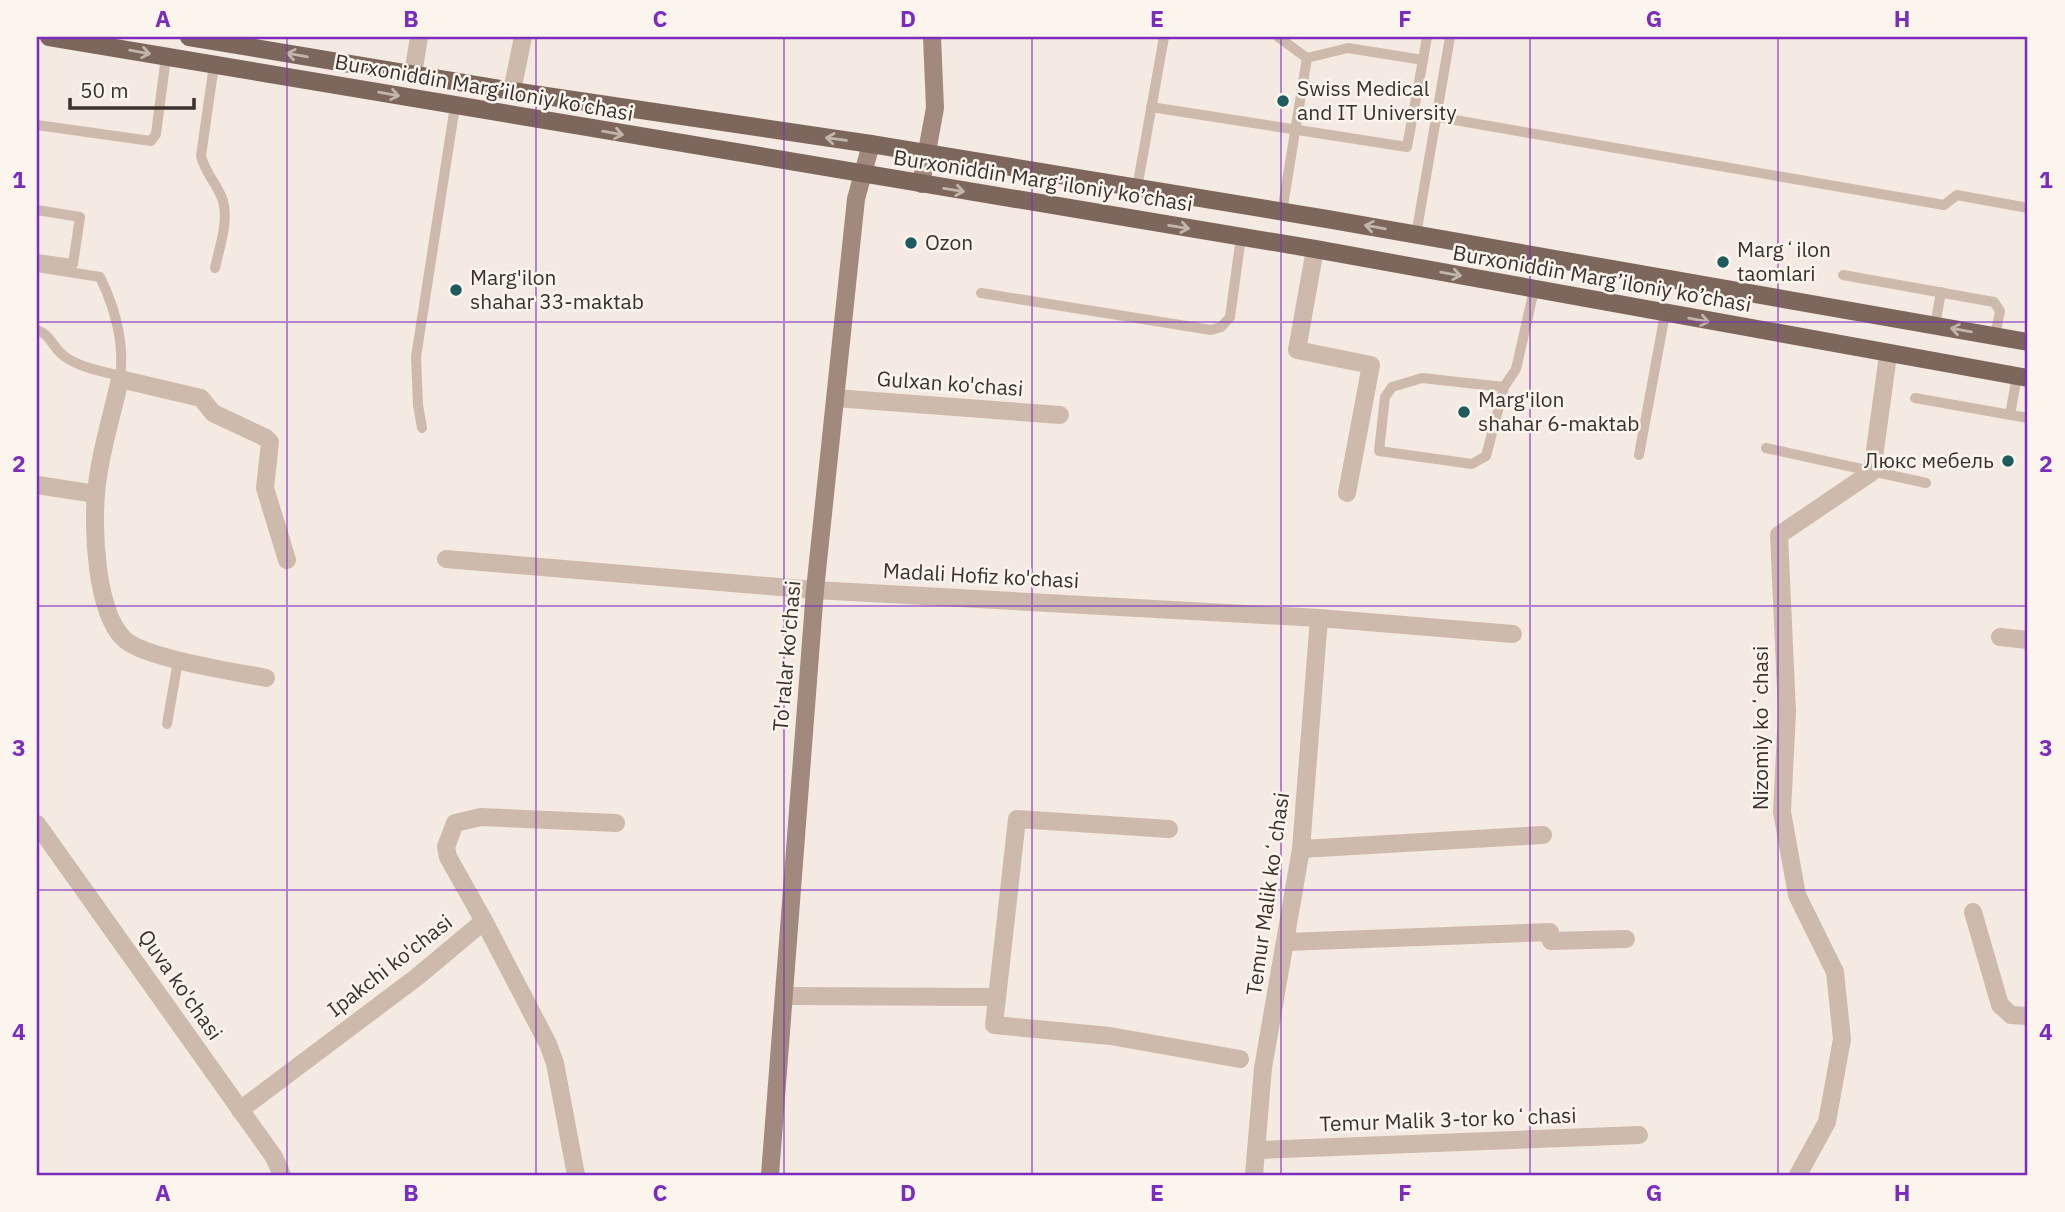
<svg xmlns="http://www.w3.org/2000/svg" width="2065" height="1212" font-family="'IBM Plex Sans',sans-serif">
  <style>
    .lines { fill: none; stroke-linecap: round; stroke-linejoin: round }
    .lane { stroke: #cdbaac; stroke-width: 10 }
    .street { stroke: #cdbaac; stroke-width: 18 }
    .secondary { stroke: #a1897d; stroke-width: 18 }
    .primary { stroke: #7d665c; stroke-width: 18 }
    .oneway { stroke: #c2b5ac }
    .grid { fill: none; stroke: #7b2cbf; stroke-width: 2; stroke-opacity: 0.55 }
    .poi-dot { fill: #1f5b5e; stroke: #fbf5ee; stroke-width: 2.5 }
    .labels { text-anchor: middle; stroke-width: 5; stroke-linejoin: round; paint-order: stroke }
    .street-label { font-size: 21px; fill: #3b302b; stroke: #fbf5ee }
    .poi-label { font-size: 21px; fill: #3b302b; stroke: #fbf5ee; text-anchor: start }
    .neatline { fill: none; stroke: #7b2cbf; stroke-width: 2.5 }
    .grid-label { font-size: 23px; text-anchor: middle; font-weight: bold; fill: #7b2cbf }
  </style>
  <rect width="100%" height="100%" fill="#f4eae1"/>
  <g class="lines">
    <g class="lane">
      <polyline points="1278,37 1307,58"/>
      <polyline points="1307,58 1348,48 1423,60 1427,37"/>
      <path d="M214 65 201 156C205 173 218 185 223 201 229 221 219 249 215 268"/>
      <polyline points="1151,107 1407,147 1423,60"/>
      <polyline points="1437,117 1944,205 1957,195 2028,208"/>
      <polyline points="37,125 151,141 156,134 166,57"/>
      <polyline points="1137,188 1164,37"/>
      <polyline points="37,210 80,217 73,264 37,259"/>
      <polyline points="1282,212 1307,58"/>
      <polyline points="1416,235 1450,37"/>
      <path d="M37 267 100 277C115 308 125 344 120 379"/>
      <polyline points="1843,275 1994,302 2000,311 1995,336"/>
      <polyline points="981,293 1211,330 1221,327 1230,317 1241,237"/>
      <polyline points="1935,326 1941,292"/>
      <path d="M37 330C50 334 53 348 64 356 80 368 102 371 121 376"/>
      <polyline points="1504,387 1422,378 1392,387 1385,397 1379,451 1472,464 1486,456 1504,387 1516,369 1534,290"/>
      <polyline points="1915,398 2028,418"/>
      <polyline points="2010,415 2017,376"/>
      <polyline points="422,428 418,405 416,357 455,106"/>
      <polyline points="1766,448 1926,483"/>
      <polyline points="1639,455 1665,314"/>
      <polyline points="167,724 178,661"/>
    </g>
    <g class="street">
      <polyline points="413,74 419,37"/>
      <polyline points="512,91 523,37"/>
      <polyline points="1315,249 1297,350 1371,365 1347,493"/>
      <polyline points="835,398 1060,415"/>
      <polyline points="37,485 96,494"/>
      <polyline points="446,559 815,590 1319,618 1513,634"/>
      <polyline points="2000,637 2028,640"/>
      <path d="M266 678C237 672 141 658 123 638 96 610 93 532 96 494 99 456 112 416 120 379L201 398 213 413 266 438 270 442 265 488 287 560"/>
      <polyline points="37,824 274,1157 282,1175"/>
      <polyline points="1169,829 1017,819 994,1025 1110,1036 1240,1059"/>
      <polyline points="1301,849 1543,835"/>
      <polyline points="1973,912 2000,1005 2011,1015 2028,1016"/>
      <polyline points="484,921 448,857 446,847 455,823 481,817 616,823"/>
      <polyline points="1286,942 1550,932 1551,941 1626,939"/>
      <polyline points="784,996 997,997"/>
      <polyline points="240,1110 417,977 484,921 548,1044 555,1063 576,1175"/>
      <polyline points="1258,1150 1639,1135"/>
      <polyline points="1254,1175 1263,1068 1301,849 1319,618"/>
      <polyline points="1798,1175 1827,1122 1842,1039 1835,972 1797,895 1782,812 1787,712 1779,535 1872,472 1888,355"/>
    </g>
    <g class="secondary">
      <polyline points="921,184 935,108 932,37"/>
      <polyline points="770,1175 815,590 856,199 871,144"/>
    </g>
    <g class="primary">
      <polyline points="49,37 1315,249 2028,378"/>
      <polyline points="189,37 512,91 871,144 1327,219 2028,342"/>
    </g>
  </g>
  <defs><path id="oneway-shaft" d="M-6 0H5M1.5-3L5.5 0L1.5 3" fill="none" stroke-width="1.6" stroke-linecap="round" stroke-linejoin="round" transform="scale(1.75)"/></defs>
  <g class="oneway">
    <use href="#oneway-shaft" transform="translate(140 52) rotate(10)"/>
    <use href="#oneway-shaft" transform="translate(297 55) rotate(-170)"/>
    <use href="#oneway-shaft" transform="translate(389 94) rotate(10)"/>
    <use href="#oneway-shaft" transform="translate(613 133) rotate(10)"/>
    <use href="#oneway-shaft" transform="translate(836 139) rotate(-172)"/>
    <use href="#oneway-shaft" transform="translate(954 190) rotate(9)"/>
    <use href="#oneway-shaft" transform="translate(1179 227) rotate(9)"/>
    <use href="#oneway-shaft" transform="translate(1375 227) rotate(-170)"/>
    <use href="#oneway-shaft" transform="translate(1451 274) rotate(10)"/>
    <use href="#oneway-shaft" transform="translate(1699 320) rotate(10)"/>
    <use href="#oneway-shaft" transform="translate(1961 330) rotate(-170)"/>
  </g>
  <path class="grid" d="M287 37V1175M536 37V1175M784 37V1175M1032 37V1175M1281 37V1175M1530 37V1175M1778 37V1175M37 322H2028M37 606H2028M37 890H2028"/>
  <g class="poi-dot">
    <circle cx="1283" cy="101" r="7"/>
    <circle cx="911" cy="243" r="7"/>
    <circle cx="1723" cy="262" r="7"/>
    <circle cx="456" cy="290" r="7"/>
    <circle cx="1464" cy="412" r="7"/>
    <circle cx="2008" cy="461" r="7"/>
  </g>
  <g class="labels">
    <g class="street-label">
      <text transform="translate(484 88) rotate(10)" y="7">Burxoniddin Marg’iloniy ko’chasi</text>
      <text transform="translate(1043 181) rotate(9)" y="7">Burxoniddin Marg’iloniy ko’chasi</text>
      <text transform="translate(1602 279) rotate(10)" y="7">Burxoniddin Marg’iloniy ko’chasi</text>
      <text transform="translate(950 384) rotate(4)" y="7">Gulxan ko'chasi</text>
      <text transform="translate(981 576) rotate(3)" y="7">Madali Hofiz ko'chasi</text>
      <text transform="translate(787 656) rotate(-85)" y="7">To'ralar ko'chasi</text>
      <text transform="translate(1761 728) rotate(-90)" y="7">Nizomiy koʻchasi</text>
      <text transform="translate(1268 894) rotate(-82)" y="7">Temur Malik koʻchasi</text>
      <text transform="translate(390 966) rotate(-38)" y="7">Ipakchi ko'chasi</text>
      <text transform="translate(180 985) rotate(55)" y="7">Quva ko'chasi</text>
      <text transform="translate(1448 1120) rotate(-2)" y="7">Temur Malik 3-tor koʻchasi</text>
    </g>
    <g class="poi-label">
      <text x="1297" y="96">Swiss Medical<tspan x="1297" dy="24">and IT University</tspan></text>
      <text x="925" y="250">Ozon</text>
      <text x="1737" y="257">Margʻilon<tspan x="1737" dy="24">taomlari</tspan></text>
      <text x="470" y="285">Marg'ilon<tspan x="470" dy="24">shahar 33-maktab</tspan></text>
      <text x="1478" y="407">Marg'ilon<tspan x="1478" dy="24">shahar 6-maktab</tspan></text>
      <text x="1994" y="468" text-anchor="end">Люкс мебель</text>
    </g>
  </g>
  <rect width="2065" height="1212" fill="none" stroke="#fbf5ee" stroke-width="77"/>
  <path d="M70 98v10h124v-10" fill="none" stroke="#3b302b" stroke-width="3.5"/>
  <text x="80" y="98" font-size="21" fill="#3b302b" stroke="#fbf5ee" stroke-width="5" paint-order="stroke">50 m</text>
  <rect x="38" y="38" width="1988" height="1136" class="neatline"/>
  <g class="grid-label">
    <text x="163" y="27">A</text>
    <text x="411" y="27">B</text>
    <text x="660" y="27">C</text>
    <text x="908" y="27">D</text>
    <text x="1157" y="27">E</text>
    <text x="1405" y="27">F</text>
    <text x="1654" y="27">G</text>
    <text x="1902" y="27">H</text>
    <text x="19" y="188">1</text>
    <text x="2046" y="188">1</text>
    <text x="19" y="472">2</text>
    <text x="2046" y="472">2</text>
    <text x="19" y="756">3</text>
    <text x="2046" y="756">3</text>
    <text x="19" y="1040">4</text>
    <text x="2046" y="1040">4</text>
    <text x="163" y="1201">A</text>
    <text x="411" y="1201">B</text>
    <text x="660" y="1201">C</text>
    <text x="908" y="1201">D</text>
    <text x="1157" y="1201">E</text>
    <text x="1405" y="1201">F</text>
    <text x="1654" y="1201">G</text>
    <text x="1902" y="1201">H</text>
  </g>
</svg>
